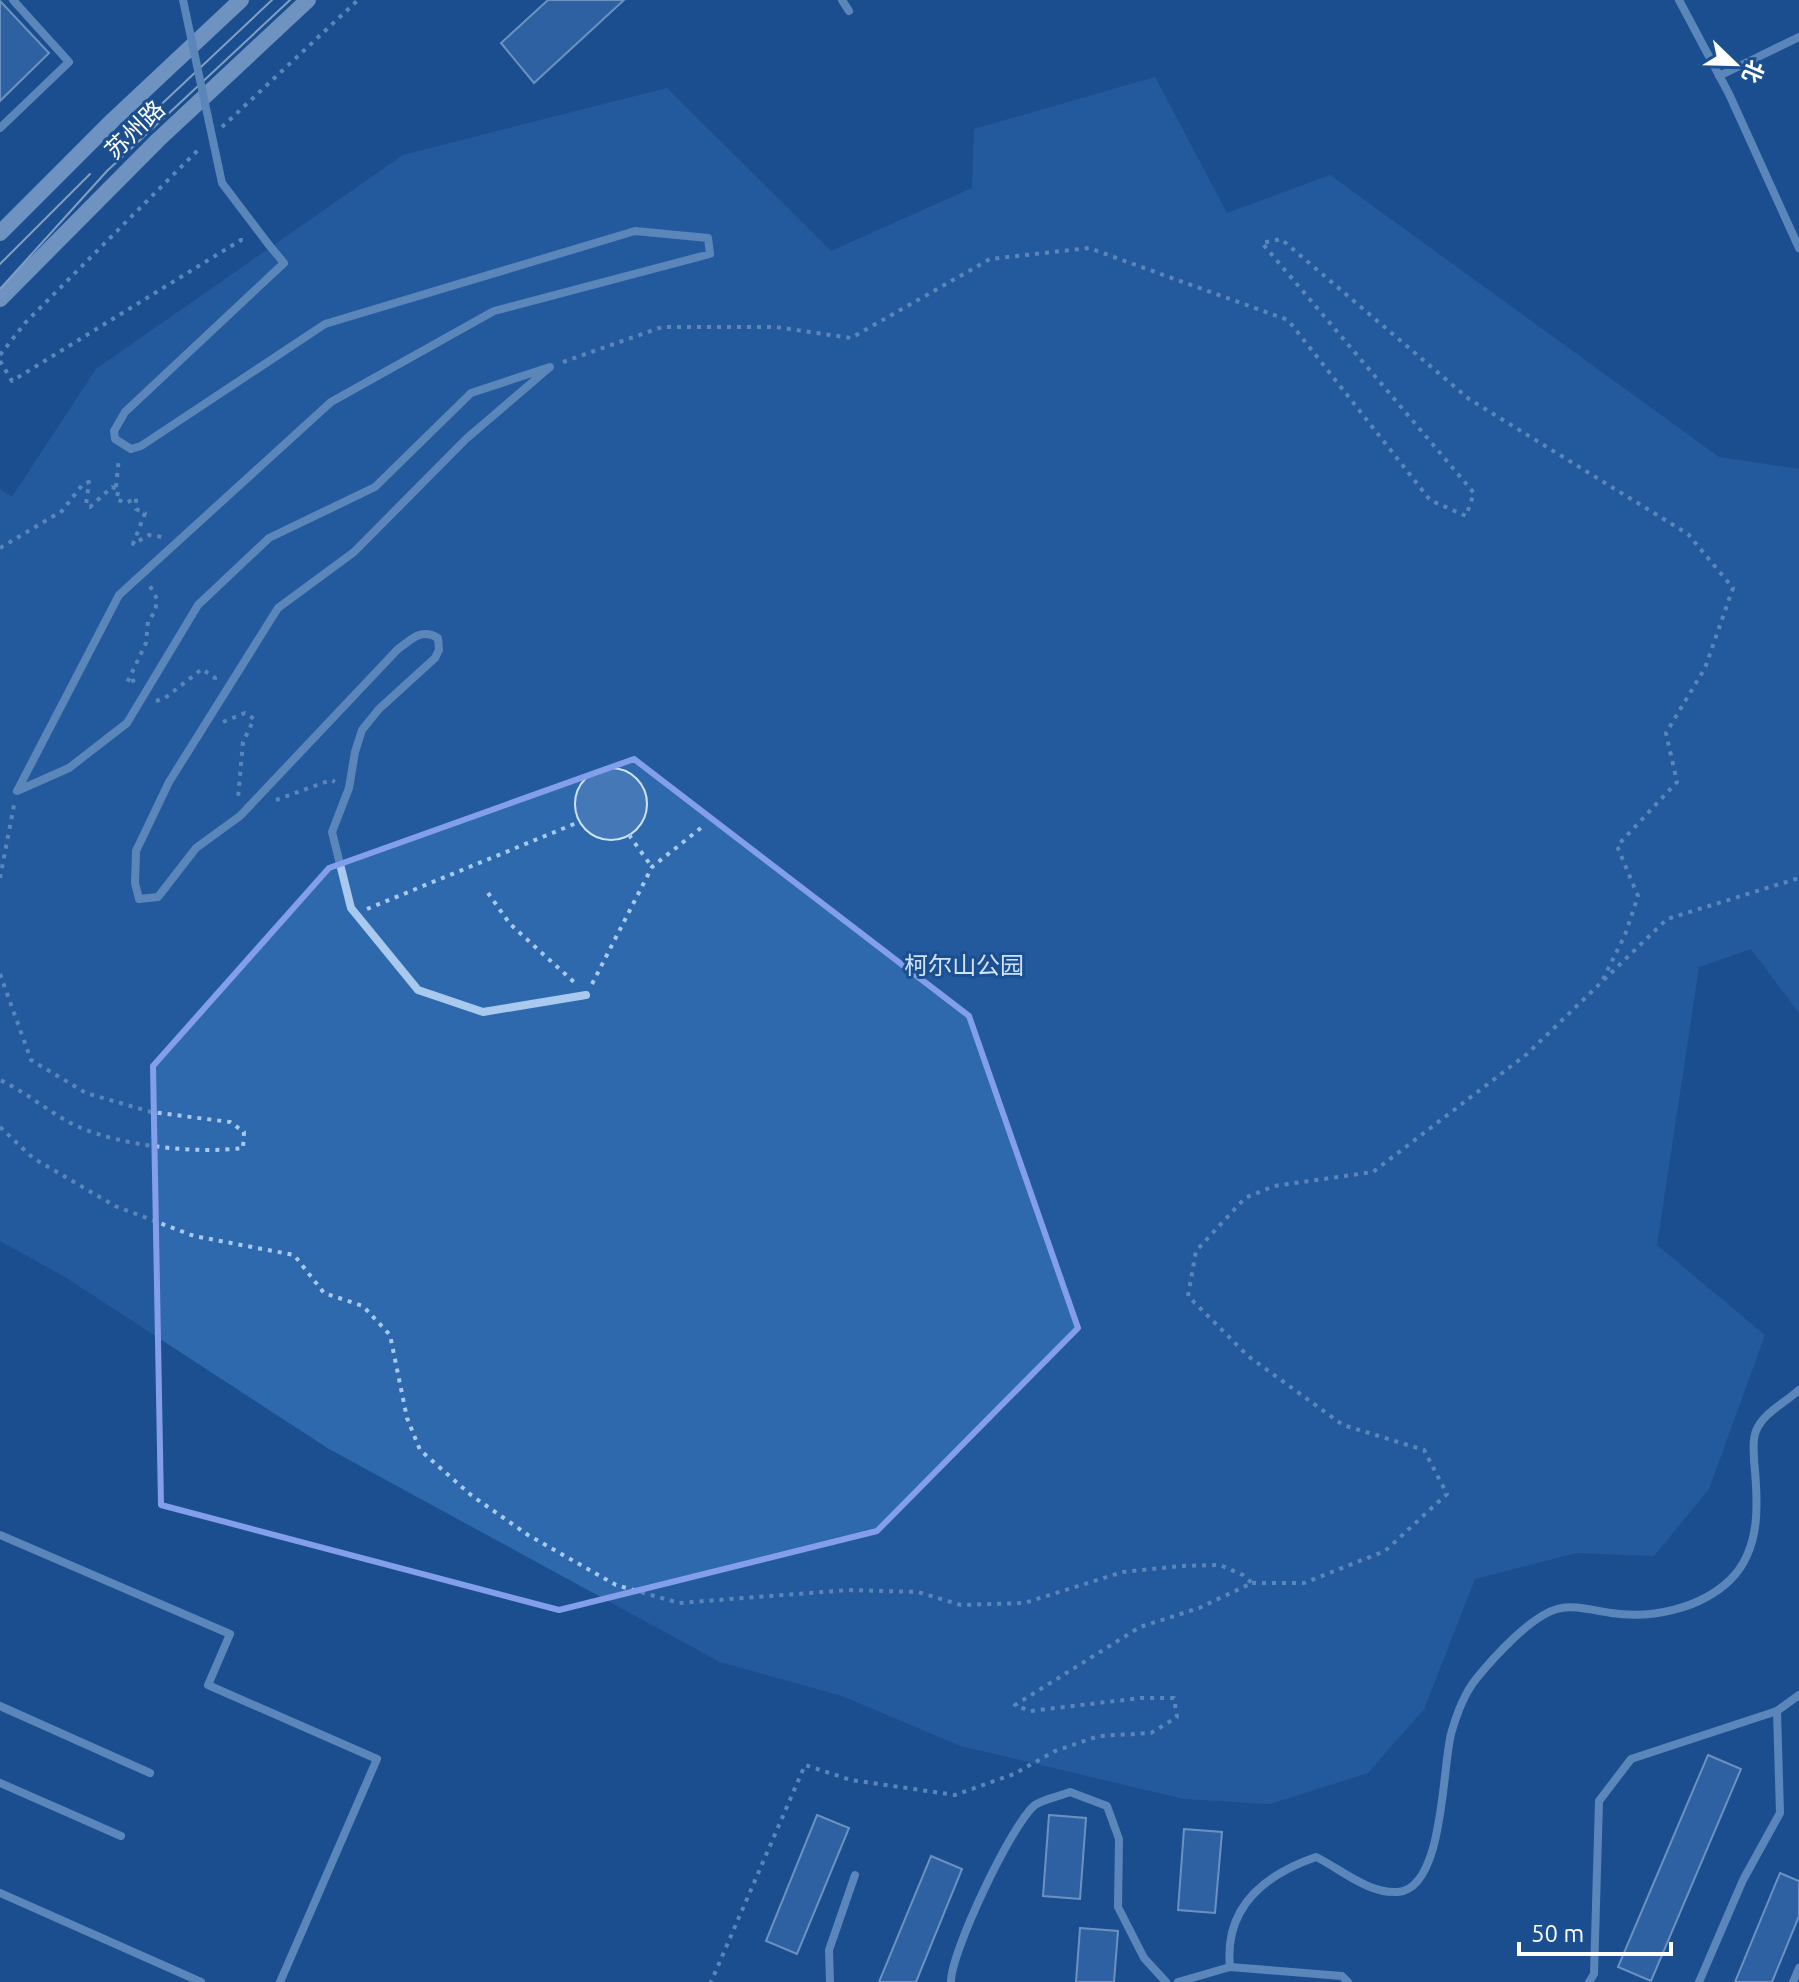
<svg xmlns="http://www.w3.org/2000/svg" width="1799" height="1982" font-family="Ubuntu,'Noto Sans SC',sans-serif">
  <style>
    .green { fill: #2e69ad }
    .building { fill: #4478b7; stroke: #cfe3fa; stroke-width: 2 }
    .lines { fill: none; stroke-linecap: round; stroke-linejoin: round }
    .path { stroke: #a9c9ee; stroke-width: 4; stroke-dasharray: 4 6; stroke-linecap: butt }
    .street { stroke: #a9c9ee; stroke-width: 8 }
    .secondary { stroke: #d6e6fa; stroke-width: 16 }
    .tram { stroke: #fff; stroke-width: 2 }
    .street-bridge { stroke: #a9c9ee; stroke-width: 8 }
    .marked { fill: none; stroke: #839eea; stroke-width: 6; stroke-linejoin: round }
    .labels { text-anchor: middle; stroke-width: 6; stroke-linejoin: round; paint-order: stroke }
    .street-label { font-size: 24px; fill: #fff; stroke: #1b4f8f }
    .park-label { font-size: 24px; fill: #cfe3fa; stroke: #1b4f8f }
  </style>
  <rect width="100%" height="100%" fill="#1b4f8f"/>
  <polygon class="green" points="1155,77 1227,213 1330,175 1719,457 1799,469 1799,1013 1751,949 1699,967 1657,1245 1765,1335 1709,1489 1654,1556 1576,1553 1475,1579 1424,1709 1368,1773 1270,1804 1184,1799 961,1746 842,1696 720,1662 329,1449 65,1277 0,1241 0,489 12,497 96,369 403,155 667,88 831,251 972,188 974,129"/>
  <g class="building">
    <polygon points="548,0 624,0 534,83 501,43"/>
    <polygon points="0,1 49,53 0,101"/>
    <circle cx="611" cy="804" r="36"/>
    <polygon points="1708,1755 1741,1769 1651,1981 1618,1967"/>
    <polygon points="817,1815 849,1828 797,1954 766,1941"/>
    <polygon points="1049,1815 1086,1818 1080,1899 1043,1896"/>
    <polygon points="1184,1829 1222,1832 1215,1913 1178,1910"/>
    <polygon points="931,1856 962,1869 916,1982 879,1982"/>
    <polygon points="1780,1873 1799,1881 1799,1916 1772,1982 1735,1982"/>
    <polygon points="1080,1928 1118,1931 1114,1982 1076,1982"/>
  </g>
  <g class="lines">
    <g class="path">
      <polyline points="222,127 358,0"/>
      <polyline points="0,355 25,323 201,147"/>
      <polyline points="0,361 12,381 241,240 247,241"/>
      <polyline points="563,362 662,327 776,327 851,338 990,259 1089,248 1288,320 1430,500 1466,516 1474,493 1262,243 1281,239 1469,399 1688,534 1733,588 1705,668 1666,733 1677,782 1617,846 1638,896 1625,935 1601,983"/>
      <polyline points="116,487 119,457"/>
      <polyline points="0,548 62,511 83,484 89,482 86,505 90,507 112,487 119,490 116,499 126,503 136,498 136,509 145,513 133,544 149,535 162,537"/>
      <polyline points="135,680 127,683 146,643 148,621 155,612 157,599 150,586"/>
      <polyline points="156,701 165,698 202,669 215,678 215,683"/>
      <polyline points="223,722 245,713 254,719 243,742 238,798"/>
      <polyline points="276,800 331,780 335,782"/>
      <polyline points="629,835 652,867"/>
      <polyline points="0,878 14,805"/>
      <polyline points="488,893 510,924 575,983"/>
      <polyline points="367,909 579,822"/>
      <path d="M0 974 31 1060 86 1093 151 1112 230 1122 244 1132 243 1148C196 1154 122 1146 79 1127 52 1115 28 1093 0 1080"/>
      <polyline points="592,984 652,867 702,827"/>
      <polyline points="0,1127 33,1158 115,1206 194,1236 294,1255 324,1293 363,1306 390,1335 407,1418 420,1450 471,1495 528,1535 616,1585 679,1603 848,1590 918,1592 961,1605 1024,1603 1123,1572 1181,1566 1220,1565 1243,1575 1252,1583 1199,1608 1140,1627 1015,1705 1030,1711 1141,1698 1174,1698 1177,1717 1151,1733 1099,1736 1055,1751 1014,1774 955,1795 851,1780 805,1765 711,1982"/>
      <polyline points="1252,1583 1304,1583 1385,1551 1447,1494 1424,1450 1343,1425 1248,1356 1188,1296 1196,1251 1245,1198 1274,1186 1373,1172 1527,1054 1667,919 1799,878"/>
    </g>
    <g class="street">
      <polyline points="842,0 849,11"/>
      <polyline points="1679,0 1729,94 1799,248"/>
      <polyline points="1719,76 1799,37"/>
      <polyline points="0,128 69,62 13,0"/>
      <path d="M269 245 284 263 125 412 114 431 115 439 131 449 141 446 325 324 635 231 708 238 710 254 494 311 331 402 119 595 17 791 69 768 127 723 198 605 269 538 375 487 471 393 550 367 466 439 354 552 278 608 169 782 136 851 135 883 139 899 158 897 196 848 240 816 398 649C412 639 421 628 438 638L439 650 435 658 379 709 362 730 355 752 349 788 332 832 351 908 418 990 483 1012 586 995"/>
      <polyline points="0,1535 230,1634 208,1685 377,1759 280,1982"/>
      <polyline points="0,1706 150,1773"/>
      <polyline points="0,1783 121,1836"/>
      <polyline points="0,1893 201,1982"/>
      <path d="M1230 1967C1224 1907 1264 1875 1316 1857 1341 1869 1368 1894 1398 1892 1444 1888 1442 1769 1451 1734 1456 1716 1464 1694 1476 1679 1493 1658 1531 1616 1557 1609 1572 1604 1596 1611 1611 1613 1651 1619 1700 1609 1730 1580 1762 1549 1758 1500 1754 1460 1754 1449 1752 1441 1756 1431 1763 1413 1785 1403 1799 1390"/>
      <polyline points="830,1982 829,1950 855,1875"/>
      <path d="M951 1982C950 1954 1012 1823 1035 1805 1044 1799 1060 1796 1070 1792L1107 1806 1119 1839 1118 1907 1144 1958 1166 1982"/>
      <polyline points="1178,1982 1230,1967 1342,1976 1348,1982"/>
      <polyline points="1589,1982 1594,1974 1599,1801 1631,1759 1777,1711 1799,1695"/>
      <polyline points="1699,1982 1743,1880 1780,1813 1777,1711"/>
      <polyline points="1793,1982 1799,1968"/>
    </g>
    <g class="secondary">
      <polyline points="0,233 113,120 241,0"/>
      <polyline points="0,299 158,140 308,0"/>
    </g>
    <g class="tram">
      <polyline points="115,148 272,0"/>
      <polyline points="0,264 90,174"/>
      <polyline points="0,289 107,171 290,0"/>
    </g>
    <polyline class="street-bridge" points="183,0 222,183 269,245"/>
  </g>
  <path d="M0 0H1799V1982H0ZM634 759 969 1016 1078 1328 877 1531 559 1610 161 1505 153 1066 329 868Z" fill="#1b4f8f" fill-opacity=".55" fill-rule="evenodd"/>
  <path class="marked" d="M634 759 969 1016 1078 1328 877 1531 559 1610 161 1505 153 1066 329 868Z"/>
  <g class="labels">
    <g class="street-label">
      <text transform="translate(135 130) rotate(-44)" y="8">苏州路</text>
    </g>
    <g class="park-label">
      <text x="964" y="974">柯尔山公园</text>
    </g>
  </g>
  <g transform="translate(1735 64) rotate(113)" stroke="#1b4f8f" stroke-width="6" paint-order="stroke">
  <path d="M0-6L14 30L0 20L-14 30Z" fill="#ffffff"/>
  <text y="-12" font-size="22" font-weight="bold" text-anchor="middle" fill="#ffffff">北</text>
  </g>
  <path d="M1519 1942v12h152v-12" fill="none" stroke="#ffffff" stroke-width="4"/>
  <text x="1531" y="1942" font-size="24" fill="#ffffff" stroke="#1b4f8f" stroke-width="6" paint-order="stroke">50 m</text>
</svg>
